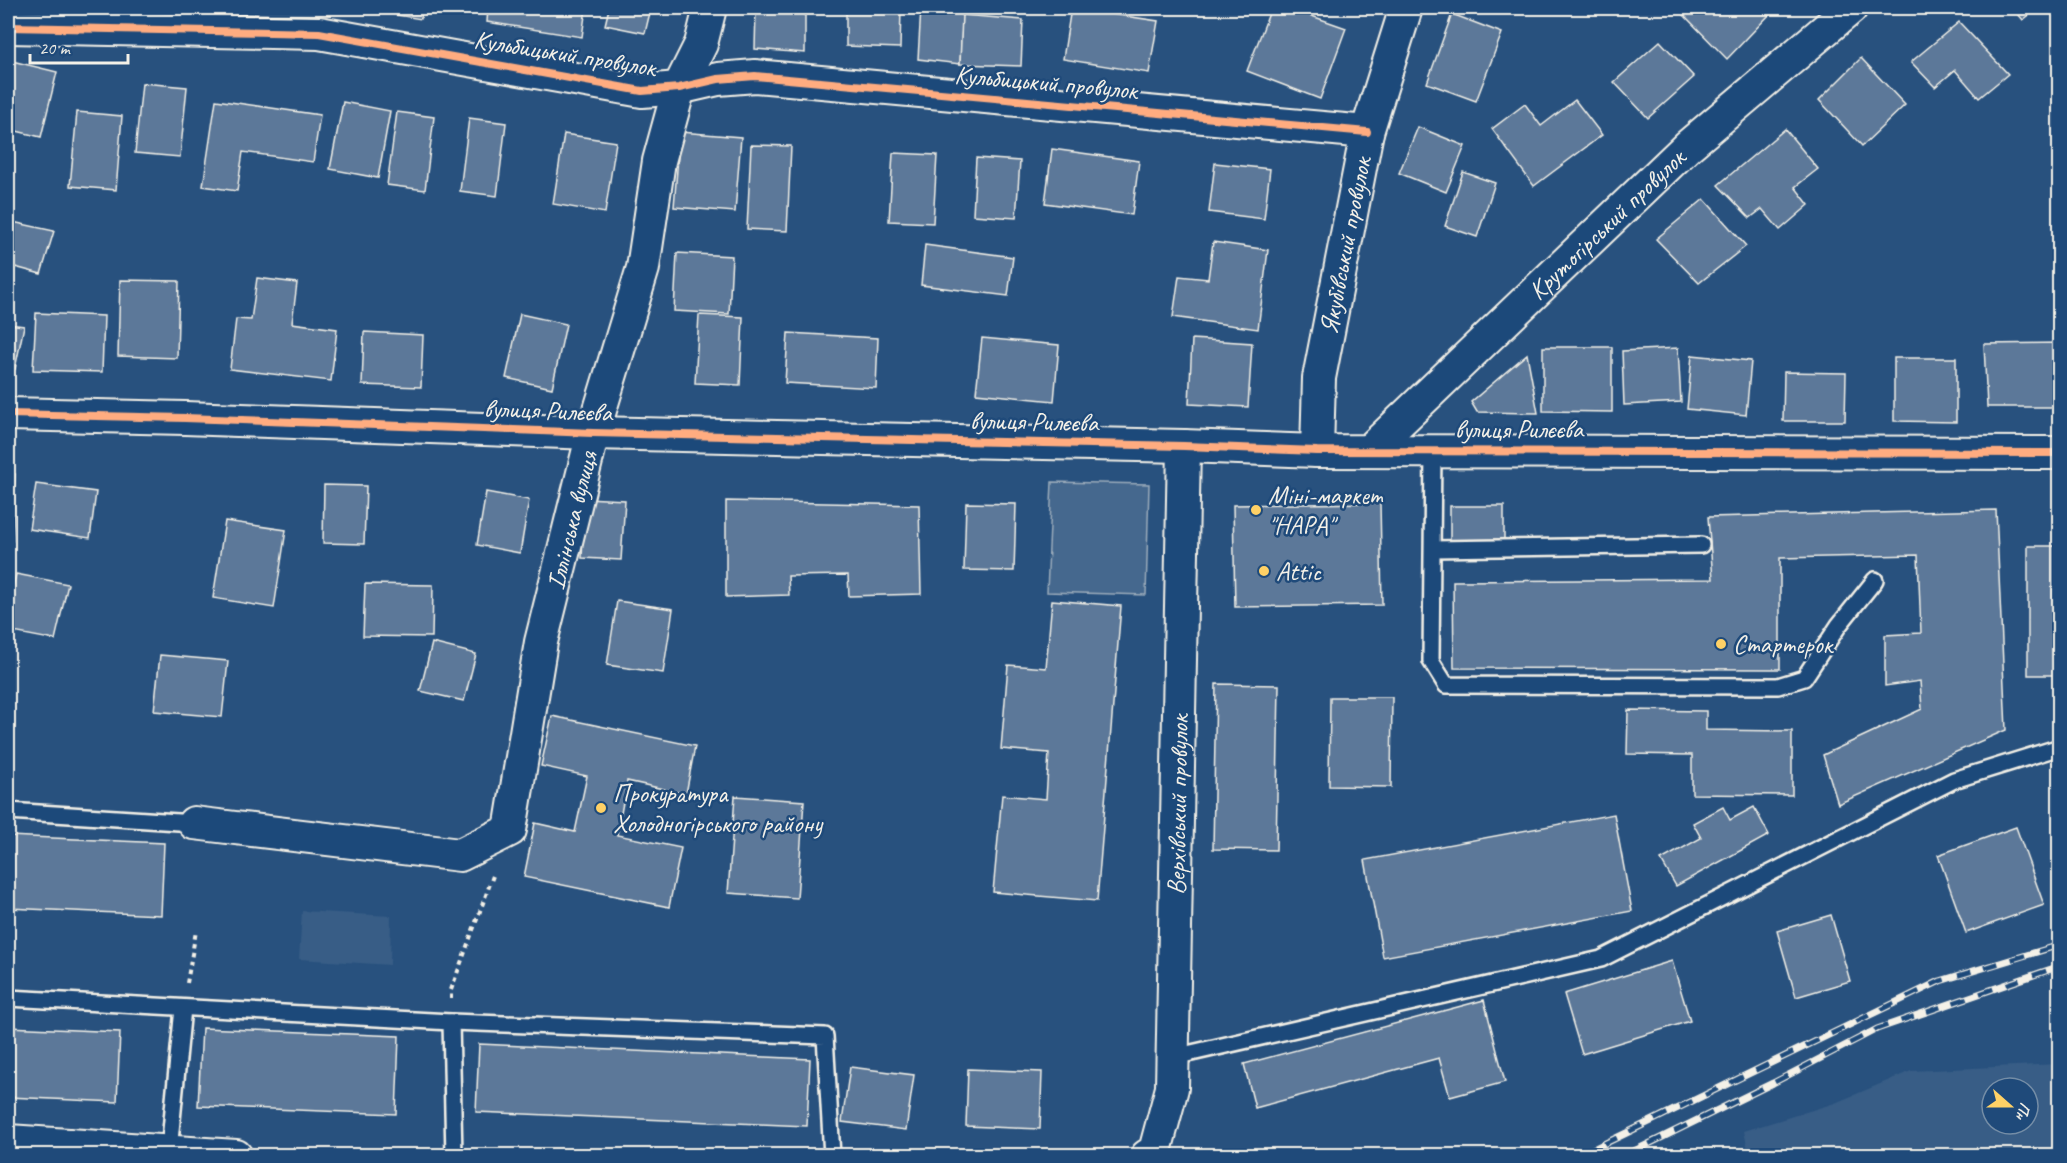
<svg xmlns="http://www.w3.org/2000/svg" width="2067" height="1163" font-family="Caveat,sans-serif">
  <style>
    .built { fill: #375d86; fill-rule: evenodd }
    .green { fill: #45688e; stroke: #9cacbb; stroke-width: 1.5 }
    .building { fill: #5b7899; stroke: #f4f1e8; stroke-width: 1.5 }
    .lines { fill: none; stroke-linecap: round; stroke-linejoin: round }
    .service-casing { stroke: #f4f1e8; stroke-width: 20 }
    .minor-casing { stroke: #f4f1e8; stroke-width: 36 }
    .path { stroke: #f4f1e8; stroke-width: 4; stroke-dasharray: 4.5 4.5; stroke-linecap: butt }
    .service { stroke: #1f4a7a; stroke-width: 15 }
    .minor { stroke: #1f4a7a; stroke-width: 32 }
    .rail-casing { stroke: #f4f1e8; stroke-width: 7 }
    .rail { stroke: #1f4a7a; stroke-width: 4.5; stroke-dasharray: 14; stroke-linecap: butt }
    .cycleway-casing { stroke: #1f4a7a; stroke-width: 11 }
    .cycleway { stroke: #ffac80; stroke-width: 8 }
    .poi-dot { fill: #ffd166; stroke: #1f4a7a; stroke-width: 2 }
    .labels { text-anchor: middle; stroke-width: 5; stroke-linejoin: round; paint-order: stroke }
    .street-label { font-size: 26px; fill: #f4f1e8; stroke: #1f4a7a }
    .poi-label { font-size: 26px; fill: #f4f1e8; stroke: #1f4a7a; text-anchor: start }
  </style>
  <rect width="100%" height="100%" fill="#28517e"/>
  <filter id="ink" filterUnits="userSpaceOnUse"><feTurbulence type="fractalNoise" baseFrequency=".0167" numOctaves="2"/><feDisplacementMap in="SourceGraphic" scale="12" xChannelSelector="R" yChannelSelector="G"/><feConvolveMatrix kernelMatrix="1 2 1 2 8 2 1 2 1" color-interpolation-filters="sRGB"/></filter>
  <g filter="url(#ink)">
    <g class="built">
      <polygon points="302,911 391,916 390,965 299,959"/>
      <path d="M2059 1064V1155H1749L1744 1131 1835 1103 1911 1071ZM1992 1088H2028V1124H1992Z"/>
    </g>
    <polygon class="green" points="1052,482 1149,484 1146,595 1047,592"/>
    <g class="building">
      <polygon points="354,8 422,8 421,19"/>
      <polygon points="488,8 586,8 582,37 487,22"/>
      <polygon points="609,8 651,8 645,33 605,25"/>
      <polygon points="756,8 805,8 805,53 755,49"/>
      <polygon points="846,8 901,8 900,48 846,46"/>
      <polygon points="921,8 963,8 960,64 918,59"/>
      <polygon points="1071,8 1158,21 1149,73 1063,59"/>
      <polygon points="1271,8 1289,8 1346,28 1320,99 1247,71"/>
      <polygon points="1687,8 1763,8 1770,14 1727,59 1682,13"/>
      <polygon points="2013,8 2038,8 2023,20"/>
      <polygon points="1452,14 1502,33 1476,101 1427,83"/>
      <polygon points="962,15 1023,20 1021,66 960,64"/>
      <polygon points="1959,22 2008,74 1979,98 1955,70 1935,87 1911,62"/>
      <polygon points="1660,41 1694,77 1648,118 1614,82"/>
      <polygon points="1861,58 1905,105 1862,146 1819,100"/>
      <polygon points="8,60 57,72 41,137 8,129"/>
      <polygon points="142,83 187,87 180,157 135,153"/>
      <polygon points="216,100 320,115 313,162 243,152 237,191 203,186"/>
      <polygon points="1575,100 1602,135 1534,186 1492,129 1525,104 1541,126"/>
      <polygon points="343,102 390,111 378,178 330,169"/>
      <polygon points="77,112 122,116 116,190 70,186"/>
      <polygon points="397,112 434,117 425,190 387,185"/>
      <polygon points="469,118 506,123 497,196 460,191"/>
      <polygon points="1418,127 1465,146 1446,192 1399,173"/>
      <polygon points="1785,129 1818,169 1795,187 1809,205 1780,230 1762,209 1750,218 1718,185"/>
      <polygon points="680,132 741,137 735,212 674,207"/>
      <polygon points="564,134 616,142 605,213 553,204"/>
      <polygon points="751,145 791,146 787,231 747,229"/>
      <polygon points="1052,149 1139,161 1132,215 1045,203"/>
      <polygon points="893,153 937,155 933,223 889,221"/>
      <polygon points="976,158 1020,161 1016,218 973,215"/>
      <polygon points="1215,163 1270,169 1264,219 1209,212"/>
      <polygon points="1463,172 1495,183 1477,237 1445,226"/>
      <polygon points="1704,199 1746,246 1699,283 1656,239"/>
      <polygon points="8,221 54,231 41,274 15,267 8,296"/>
      <polygon points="1213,242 1268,250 1258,329 1173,317 1179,276 1208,279"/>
      <polygon points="925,245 1013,257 1008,296 921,285"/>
      <polygon points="677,253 732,256 729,314 674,311"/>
      <polygon points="257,278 297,283 292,323 337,329 331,381 230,369 236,319 251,320"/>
      <polygon points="120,280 179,281 177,358 118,356"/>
      <polygon points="36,313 104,316 102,372 33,370"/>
      <polygon points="520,314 566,324 552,388 506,378"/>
      <polygon points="699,315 743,317 740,385 695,383"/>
      <polygon points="8,324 24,326 15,369 8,367"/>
      <polygon points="364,332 423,335 421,387 362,385"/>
      <polygon points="788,333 878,338 876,388 785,383"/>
      <polygon points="982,338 1059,345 1054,401 976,393"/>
      <polygon points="1192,339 1252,343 1248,407 1189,404"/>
      <polygon points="2060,343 2060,407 1987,407 1984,344"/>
      <polygon points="1543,347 1612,347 1612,412 1543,411"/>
      <polygon points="1678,348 1681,402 1624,405 1622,351"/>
      <polygon points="1527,354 1538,413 1477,412 1471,402"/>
      <polygon points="1692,355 1751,361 1746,415 1687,409"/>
      <polygon points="1894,358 1956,358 1956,422 1894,421"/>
      <polygon points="1784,372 1846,373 1845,421 1783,421"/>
      <polygon points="8,474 15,474 12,541 8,541"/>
      <polygon points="36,484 96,492 90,538 29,529"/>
      <polygon points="324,485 366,486 364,544 323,543"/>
      <polygon points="486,492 529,500 520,553 477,545"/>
      <polygon points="585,498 625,500 621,560 582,558"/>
      <polygon points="726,501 919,505 921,594 849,596 848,575 788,576 789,595 726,597"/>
      <polygon points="966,503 1016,504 1014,571 964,570"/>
      <polygon points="1380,503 1382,605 1235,607 1233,505"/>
      <rect x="1450" y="506" width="54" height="36"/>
      <polygon points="1996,510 2006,730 1838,804 1823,755 1922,709 1920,681 1885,686 1885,635 1921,633 1918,555 1780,558 1780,669 1454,668 1453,581 1713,579 1708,517"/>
      <polygon points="225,521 286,530 274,608 213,598"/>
      <rect x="2028" y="546" width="32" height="129"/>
      <polygon points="16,574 68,584 55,640 8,631 8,608"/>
      <polygon points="365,584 433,585 432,637 363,636"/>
      <polygon points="1052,600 1121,606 1097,901 993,892 1002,795 1046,799 1049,753 1001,749 1008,665 1046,668"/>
      <polygon points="617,601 673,609 663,673 607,665"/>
      <polygon points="432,643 476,654 464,701 420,691"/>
      <polygon points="160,655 228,661 222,717 154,711"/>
      <polygon points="1216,684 1279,685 1276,850 1213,849"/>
      <polygon points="1330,697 1392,697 1391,787 1329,786"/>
      <polygon points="1628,710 1706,711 1706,730 1792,731 1792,795 1692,794 1692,755 1627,754"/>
      <polygon points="552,716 695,746 686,794 627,781 617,835 681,848 669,907 524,877 535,823 575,832 587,776 541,766"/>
      <polygon points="735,796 804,801 797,898 728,893"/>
      <polygon points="1723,807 1730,820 1754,807 1769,835 1676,886 1661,860 1701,838 1693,823"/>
      <polygon points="1614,814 1632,911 1383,957 1365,860"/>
      <polygon points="2016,827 2044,905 1966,933 1938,855"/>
      <polygon points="8,836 164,843 161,915 8,908"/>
      <polygon points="1831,915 1850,981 1796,997 1777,931"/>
      <polygon points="1672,961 1690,1021 1582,1054 1564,994"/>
      <polygon points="1484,1000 1505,1082 1450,1097 1439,1058 1255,1108 1244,1064"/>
      <polygon points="8,1027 120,1032 117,1102 8,1097"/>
      <polygon points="202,1028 399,1036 396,1114 198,1106"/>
      <polygon points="479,1044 810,1059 807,1126 476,1112"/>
      <polygon points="850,1067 914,1075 906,1130 842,1122"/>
      <polygon points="968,1069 1042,1072 1040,1129 966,1126"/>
    </g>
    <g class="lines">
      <defs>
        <g id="service">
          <polyline points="1433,450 1431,661 1446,685 1778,686 1804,678 1839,625 1875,580"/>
          <polyline points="1433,549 1701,545"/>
          <polyline points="8,811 194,823"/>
          <polyline points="8,998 451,1022 825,1036 832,1156"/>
          <polyline points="451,1022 454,1156"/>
          <polyline points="1174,1057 1601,959 1954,780 2060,747"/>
          <polyline points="169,1151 183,1008"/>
        </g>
        <g id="minor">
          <polyline points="8,27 319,33 642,91 679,88 718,79 755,76 1367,132"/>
          <polyline points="8,414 185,418 593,433 1184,446 1317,451 2060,453"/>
          <path id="s1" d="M1370 450 1688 146 1851 8"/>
          <path id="s2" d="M1317 451 1319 378 1367 132 1406 8"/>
          <path id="s3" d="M194 823 460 855 510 830 541 642 593 433 643 268 659 161 679 88 701 44 710 8"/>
          <polyline points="8,1141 236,1156"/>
          <path id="s4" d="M1147 1156 1155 1151 1172 1088 1184 446"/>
        </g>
      </defs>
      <use href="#service" class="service-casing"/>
      <use href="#minor" class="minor-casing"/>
      <g class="path">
        <polyline points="187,983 196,931"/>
        <polyline points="451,999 451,990 494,873"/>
      </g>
      <use href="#service" class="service"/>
      <use href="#minor" class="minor"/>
      <defs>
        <g id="rail">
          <polyline points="1579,1156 1940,981 2060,945"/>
          <polyline points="1624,1156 1773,1083 1877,1029 2060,966"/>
        </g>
      </defs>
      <use href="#rail" class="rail-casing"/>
      <use href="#rail" class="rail"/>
      <defs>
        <g id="cycleway">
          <polyline points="8,27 319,33 642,91 679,88 718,79 755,76 1367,132"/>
          <polyline points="8,414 185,418 593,433 1184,446 1317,451 2060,453"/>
        </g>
      </defs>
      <use href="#cycleway" class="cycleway-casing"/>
      <use href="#cycleway" class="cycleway"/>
    </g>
  </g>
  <g class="poi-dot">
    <circle cx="1256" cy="510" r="6"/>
    <circle cx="1264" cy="571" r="6"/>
    <circle cx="1721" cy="644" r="6"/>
    <circle cx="601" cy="808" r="6"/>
  </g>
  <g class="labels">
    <g class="street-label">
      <text transform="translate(565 53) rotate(9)" y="9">Кульбицький провулок</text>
      <text transform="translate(1046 82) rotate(5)" y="9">Кульбицький провулок</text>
      <text dy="9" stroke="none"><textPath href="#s1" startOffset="327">Крутогірський провулок</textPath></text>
      <text dy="9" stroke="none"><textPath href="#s2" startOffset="208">Якубівський провулок</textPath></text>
      <text transform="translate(548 410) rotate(2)" y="9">вулиця Рилєєва</text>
      <text transform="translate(1034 421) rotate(1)" y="9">вулиця Рилєєва</text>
      <text x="1519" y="438">вулиця Рилєєва</text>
      <text dy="9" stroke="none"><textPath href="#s3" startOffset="640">Іллінська вулиця</textPath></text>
      <text dy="9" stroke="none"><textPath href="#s4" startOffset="358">Верхівський провулок</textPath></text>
    </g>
    <g class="poi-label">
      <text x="1268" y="504">Міні-маркет<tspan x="1268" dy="30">"НАРА"</tspan></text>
      <text x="1276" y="580">Attic</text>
      <text x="1733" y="653">Стартерок</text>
      <text x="613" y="802">Прокуратура<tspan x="613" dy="30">Холодногірського району</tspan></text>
    </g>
  </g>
  <rect width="2067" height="1163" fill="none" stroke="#1f4a7a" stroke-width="30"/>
  <rect x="15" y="15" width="2037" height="1133" fill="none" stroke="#f4f1e8" stroke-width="2" filter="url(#ink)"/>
  <g transform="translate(2010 1106) rotate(111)"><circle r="28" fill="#1f4a7a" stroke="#748da6" stroke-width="1.5"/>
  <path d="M0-4.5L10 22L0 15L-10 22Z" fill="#ffd166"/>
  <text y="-9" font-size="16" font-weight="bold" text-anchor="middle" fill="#f4f1e8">Пн</text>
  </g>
  <path d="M30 54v9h98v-9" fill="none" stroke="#f4f1e8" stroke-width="3"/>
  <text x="39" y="54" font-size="18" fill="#f4f1e8" stroke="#1f4a7a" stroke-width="4.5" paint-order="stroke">20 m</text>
</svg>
